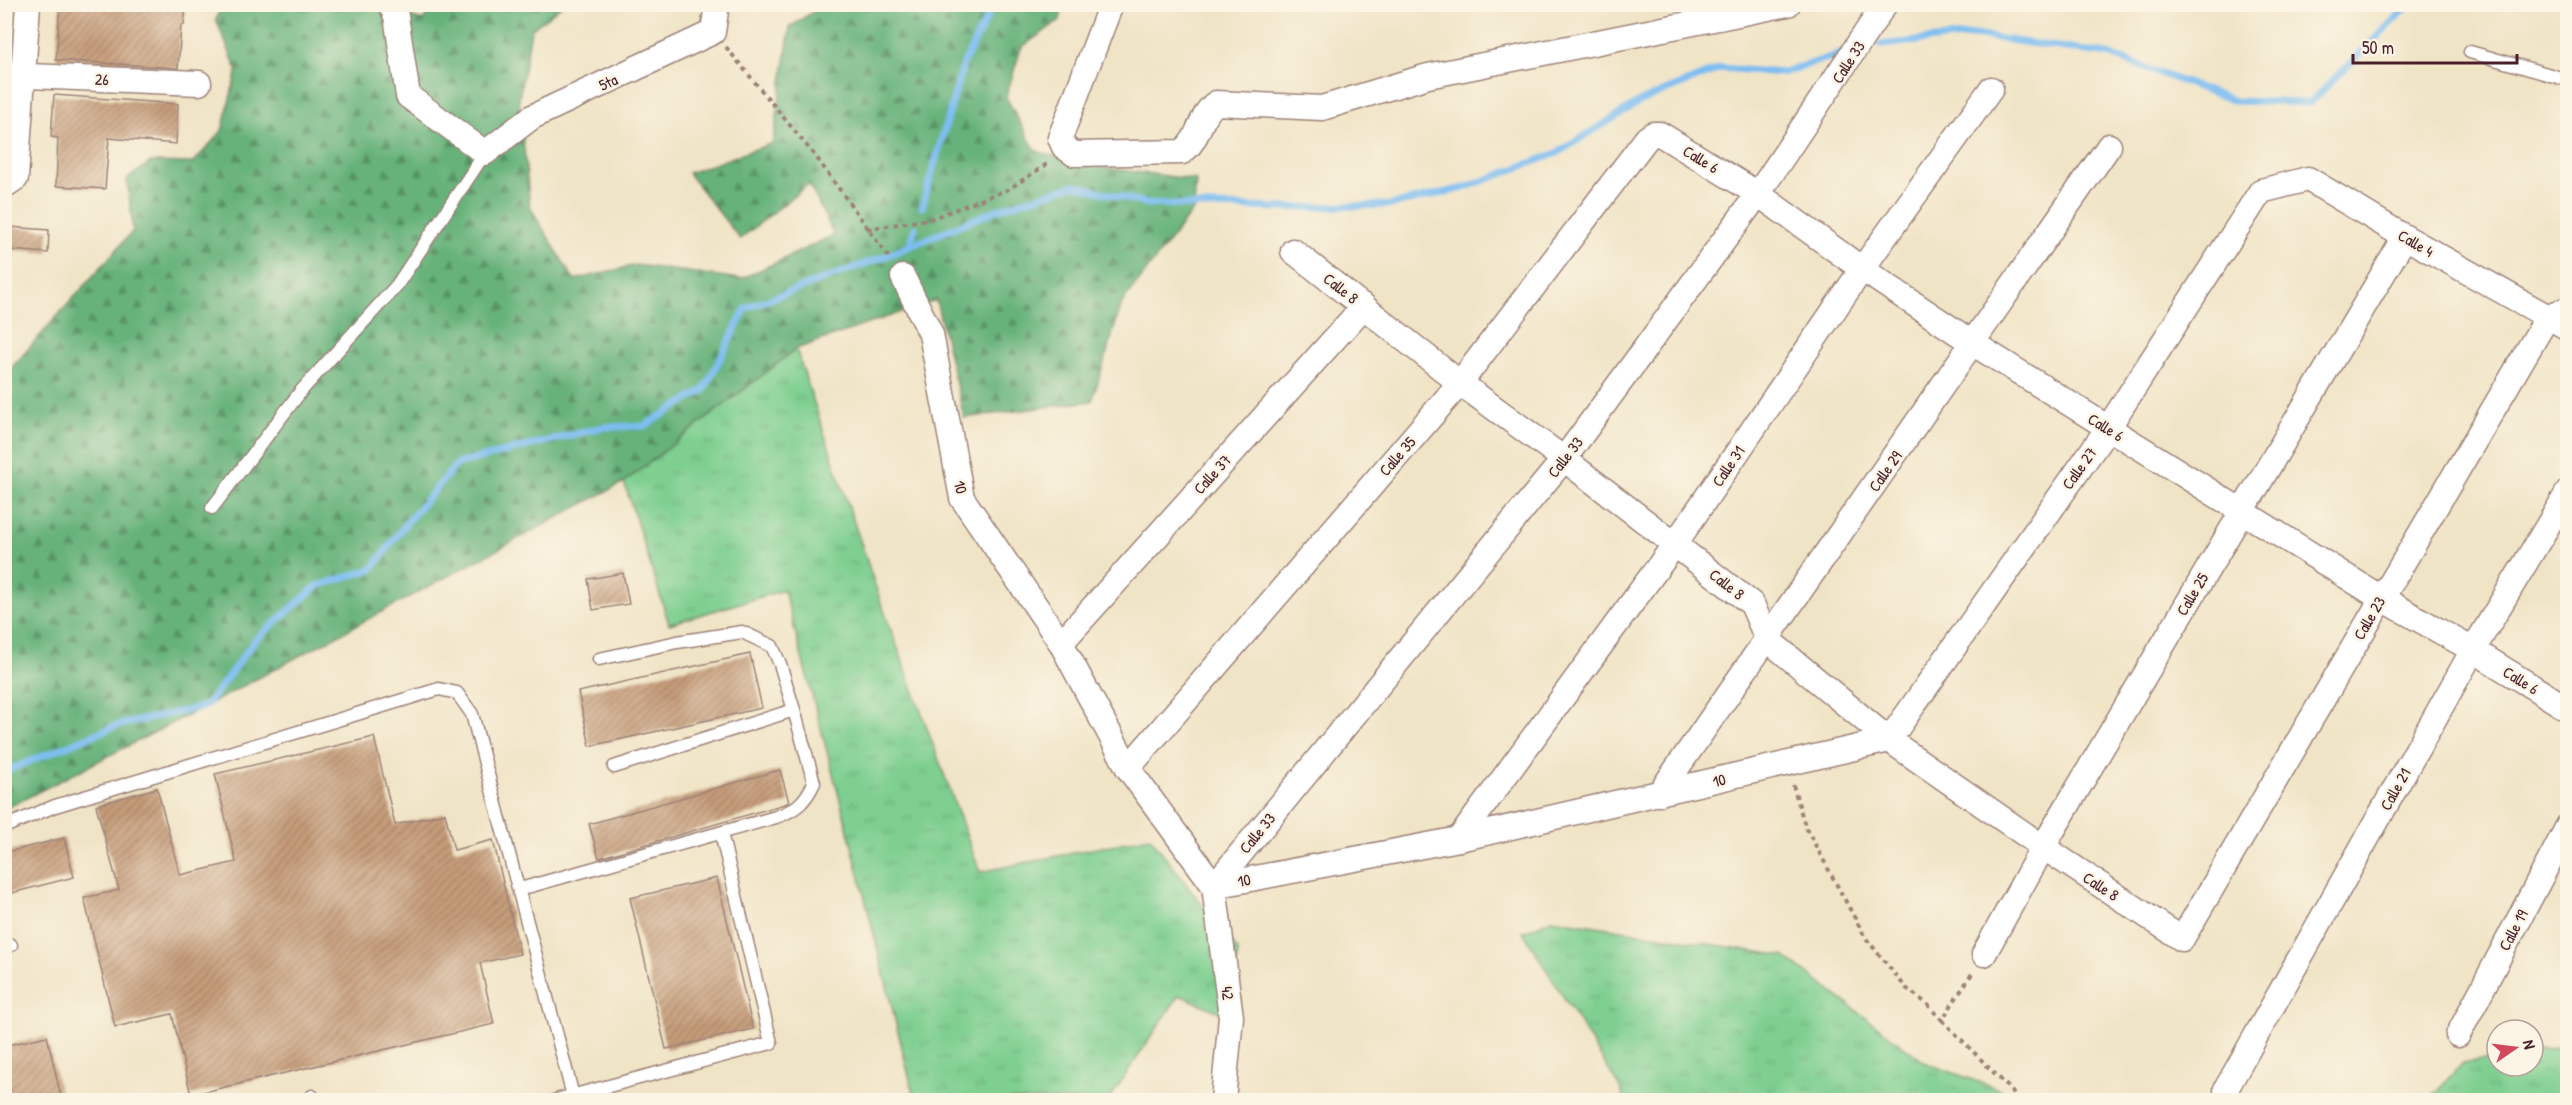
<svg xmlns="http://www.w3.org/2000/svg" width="2572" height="1105" font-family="'Patrick Hand',sans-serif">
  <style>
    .grass { fill: url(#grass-tufts); stroke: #64775e; stroke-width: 1.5 }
    .forest { fill: url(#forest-firs); stroke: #586852; stroke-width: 1.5 }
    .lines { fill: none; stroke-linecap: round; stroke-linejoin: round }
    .stream { stroke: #7dbdf1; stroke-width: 7 }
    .building { fill: url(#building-hatch) }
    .lane-casing { stroke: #9d8278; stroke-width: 15 }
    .street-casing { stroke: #9d8278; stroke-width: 27 }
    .path { stroke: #9d8278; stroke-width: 4; stroke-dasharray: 4.5 4.5; stroke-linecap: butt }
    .lane { stroke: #fff; stroke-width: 12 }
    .street { stroke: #fff; stroke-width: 24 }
    .labels { text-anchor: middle; stroke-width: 5; stroke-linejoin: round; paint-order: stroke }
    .street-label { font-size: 16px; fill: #4a1f2b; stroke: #fcf5e5 }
  </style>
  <defs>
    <pattern id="grass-tufts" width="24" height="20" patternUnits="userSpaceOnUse" patternTransform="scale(1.5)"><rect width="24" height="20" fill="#7ecf90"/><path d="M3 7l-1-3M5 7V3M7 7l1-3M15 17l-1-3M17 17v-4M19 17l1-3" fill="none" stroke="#6eb17c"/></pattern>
    <pattern id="forest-firs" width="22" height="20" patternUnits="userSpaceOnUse" patternTransform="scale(1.5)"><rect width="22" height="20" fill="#66b27a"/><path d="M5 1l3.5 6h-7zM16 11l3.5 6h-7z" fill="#569064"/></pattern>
    <pattern id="building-hatch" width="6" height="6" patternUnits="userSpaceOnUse" patternTransform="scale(1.5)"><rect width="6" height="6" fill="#c69d7a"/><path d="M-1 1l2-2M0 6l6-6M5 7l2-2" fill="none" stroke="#a37f64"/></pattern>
  </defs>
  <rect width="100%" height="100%" fill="#fcf5e5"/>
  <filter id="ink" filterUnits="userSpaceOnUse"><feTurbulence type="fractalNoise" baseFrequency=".0167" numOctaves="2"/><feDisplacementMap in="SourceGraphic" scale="12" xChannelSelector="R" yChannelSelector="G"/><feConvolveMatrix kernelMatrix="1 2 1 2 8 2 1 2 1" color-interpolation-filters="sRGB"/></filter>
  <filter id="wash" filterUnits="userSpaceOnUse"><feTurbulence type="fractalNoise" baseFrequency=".008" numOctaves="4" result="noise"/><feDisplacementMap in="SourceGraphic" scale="24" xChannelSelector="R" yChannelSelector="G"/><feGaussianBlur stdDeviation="1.35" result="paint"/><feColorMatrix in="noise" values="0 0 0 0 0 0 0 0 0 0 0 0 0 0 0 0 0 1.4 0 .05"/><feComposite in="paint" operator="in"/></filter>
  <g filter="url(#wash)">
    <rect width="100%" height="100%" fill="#f0e4c6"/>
    <g class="grass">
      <polygon points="796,349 880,600 980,872 1150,837 1238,951 1231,1017 1179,995 1109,1100 915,1100 848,830 784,590 669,624 624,482"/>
      <polygon points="1552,919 1784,956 1926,1063 2028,1100 1623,1100 1622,1091 1523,932"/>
      <polygon points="2567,1046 2567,1100 2428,1100 2463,1063 2497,1058 2497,1066 2533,1066 2533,1052"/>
    </g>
    <polygon class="forest" points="222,5 368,5 423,21 433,5 562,5 531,30 519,99 530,207 574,280 636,265 741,279 834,235 809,184 740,239 688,173 773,143 790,27 823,5 1063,5 1060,20 1021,48 1006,97 1036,151 1084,165 1196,180 1194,209 1122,303 1092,401 964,418 936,300 796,349 624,482 206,706 5,809 5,375 133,231 127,179 151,162 193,163 222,131 237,70 216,20"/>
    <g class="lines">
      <g class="stream">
        <polyline points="1880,45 1973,35 2108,54 2235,101 2310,103 2410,4"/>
        <polyline points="922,207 964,62 994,4"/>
        <polyline points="909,246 915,228"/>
        <polyline points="4,772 115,726 206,706 255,640 317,586 372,569 408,521 457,464 603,427 644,426 704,390 746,308 886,256 996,210 1074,185 1148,204 1278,208 1391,205 1464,188 1557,153 1641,101 1721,68 1782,73 1843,53"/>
      </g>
    </g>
    <g id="blocks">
      <g class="building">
        <polygon points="60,4 186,4 184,25 181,25 178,68 56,60"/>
        <polygon points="54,95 178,104 176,144 109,138 105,189 56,186 58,138 51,137"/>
        <polygon points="10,227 49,230 48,253 9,250"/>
        <polygon points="623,573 629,604 593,610 588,579"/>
        <polygon points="750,654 762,708 590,746 578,692"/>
        <polygon points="374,737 395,825 445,813 454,850 493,840 520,954 480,963 494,1024 191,1095 172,1014 115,1027 84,898 119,890 96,805 157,788 180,875 236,862 215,774"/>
        <polygon points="780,770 789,802 785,804 599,858 589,824"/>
        <polygon points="64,838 74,877 4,895 4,853"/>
        <polygon points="717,878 753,1029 666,1049 630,898"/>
        <polygon points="47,1036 62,1101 4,1101 4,1046"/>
      </g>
    </g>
  </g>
  <g filter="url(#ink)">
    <use href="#blocks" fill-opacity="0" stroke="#9d8278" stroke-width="1.5"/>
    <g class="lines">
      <defs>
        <g id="lane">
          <polyline points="2470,52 2568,80"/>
          <polyline points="212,508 301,391 397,285 485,153"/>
          <polyline points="614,767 794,710"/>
          <polyline points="4,827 55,806 439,689 457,693 472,714 573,1096"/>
          <path d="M520 889 776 817C796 810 805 802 814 783L794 710 780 664 772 646 742 632 677 642 599 659"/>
          <polyline points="4,947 11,945"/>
          <polyline points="312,1096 313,1100"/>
          <polyline points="556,1100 771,1043 721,833"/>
        </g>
        <g id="street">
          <polyline points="390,4 396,16 408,96 485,153 532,117 713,32 717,4"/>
          <path d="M1111 4 1060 138 1064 147 1074 154 1182 152C1200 140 1199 115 1216 103L1322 108 1428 76 1788 4"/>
          <polyline points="4,75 199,83"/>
          <polyline points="4,186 16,178 28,4"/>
          <polyline points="1293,251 1460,383 1564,459 1752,604 1767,639 1889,740 2043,847 2182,939 2548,316 2568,309"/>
          <polyline points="903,277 931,334 962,498 1061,643 1128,768 1214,886 1231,1017 1223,1100"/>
          <polyline points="1061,643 1364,306"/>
          <polyline points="1128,768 1460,383 1647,138 1653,134 1660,134 1758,194 1862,269 1974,344 2381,598 2473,650 2568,709"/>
          <polyline points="1659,794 2109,146"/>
          <polyline points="1459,839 1675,544 1862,269 1991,89"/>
          <polyline points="1214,886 1459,839 1889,740 2108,428 2261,191 2308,179 2405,237 2568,328"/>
          <polyline points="1214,886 1564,459 1758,194 1885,4"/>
          <polyline points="1984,954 2043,847 2405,237"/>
          <polyline points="2458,1035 2568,826"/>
          <polyline points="2226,1089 2473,650 2568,492"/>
        </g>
      </defs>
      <use href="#lane" class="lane-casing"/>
      <use href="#street" class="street-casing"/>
      <g class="path">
        <polyline points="726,47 816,157 890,259"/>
        <polyline points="867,229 930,219 1009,189 1050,162"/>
        <polyline points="1793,785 1805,826 1865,937 1906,988 1926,1003 1942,1020 1973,972"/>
        <polyline points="1942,1020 2010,1089 2018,1100"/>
      </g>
      <use href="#lane" class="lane"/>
      <use href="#street" class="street"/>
    </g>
  </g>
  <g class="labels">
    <g class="street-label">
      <text transform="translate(1848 62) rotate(-57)" y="6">Calle 33</text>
      <text transform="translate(102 79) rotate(2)" y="6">26</text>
      <text transform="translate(608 82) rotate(-25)" y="6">5ta</text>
      <text transform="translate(1701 159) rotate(31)" y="6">Calle 6</text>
      <text transform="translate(2416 243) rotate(30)" y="6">Calle 4</text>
      <text transform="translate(1341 288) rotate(38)" y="6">Calle 8</text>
      <text transform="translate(2106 427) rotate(32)" y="6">Calle 6</text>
      <text transform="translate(1397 456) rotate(-49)" y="6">Calle 35</text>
      <text transform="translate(1565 457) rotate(-52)" y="6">Calle 33</text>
      <text transform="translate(1728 466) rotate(-56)" y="6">Calle 31</text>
      <text transform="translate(2079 468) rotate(-55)" y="6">Calle 27</text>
      <text transform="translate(1885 471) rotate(-55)" y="6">Calle 29</text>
      <text transform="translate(1212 474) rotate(-48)" y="6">Calle 37</text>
      <text transform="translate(961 487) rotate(76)" y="6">10</text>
      <text transform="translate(1727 584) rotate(38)" y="6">Calle 8</text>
      <text transform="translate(2192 594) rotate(-59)" y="6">Calle 25</text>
      <text transform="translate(2369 618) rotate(-60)" y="6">Calle 23</text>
      <text transform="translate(2521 680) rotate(32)" y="6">Calle 6</text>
      <text transform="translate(1719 780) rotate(-14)" y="6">10</text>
      <text transform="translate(2395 789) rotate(-61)" y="6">Calle 21</text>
      <text transform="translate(1257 833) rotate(-51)" y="6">Calle 33</text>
      <text transform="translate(1244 880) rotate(-11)" y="6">10</text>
      <text transform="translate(2101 886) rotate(33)" y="6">Calle 8</text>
      <text transform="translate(2513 930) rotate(-62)" y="6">Calle 19</text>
      <text transform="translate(1228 993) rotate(83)" y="6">42</text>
    </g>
  </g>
  <rect width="2572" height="1105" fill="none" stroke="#fcf5e5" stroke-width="24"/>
  <g transform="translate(2515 1048) rotate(76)"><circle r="28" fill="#fcf5e5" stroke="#b59f9b" stroke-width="1.5"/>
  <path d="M0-4.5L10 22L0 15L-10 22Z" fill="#d1495b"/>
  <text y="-9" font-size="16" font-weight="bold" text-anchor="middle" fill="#4a1f2b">N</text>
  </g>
  <path d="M2353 54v9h164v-9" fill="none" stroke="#4a1f2b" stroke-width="3"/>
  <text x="2362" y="54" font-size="18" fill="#4a1f2b" stroke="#fcf5e5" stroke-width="4.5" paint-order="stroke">50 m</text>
</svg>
